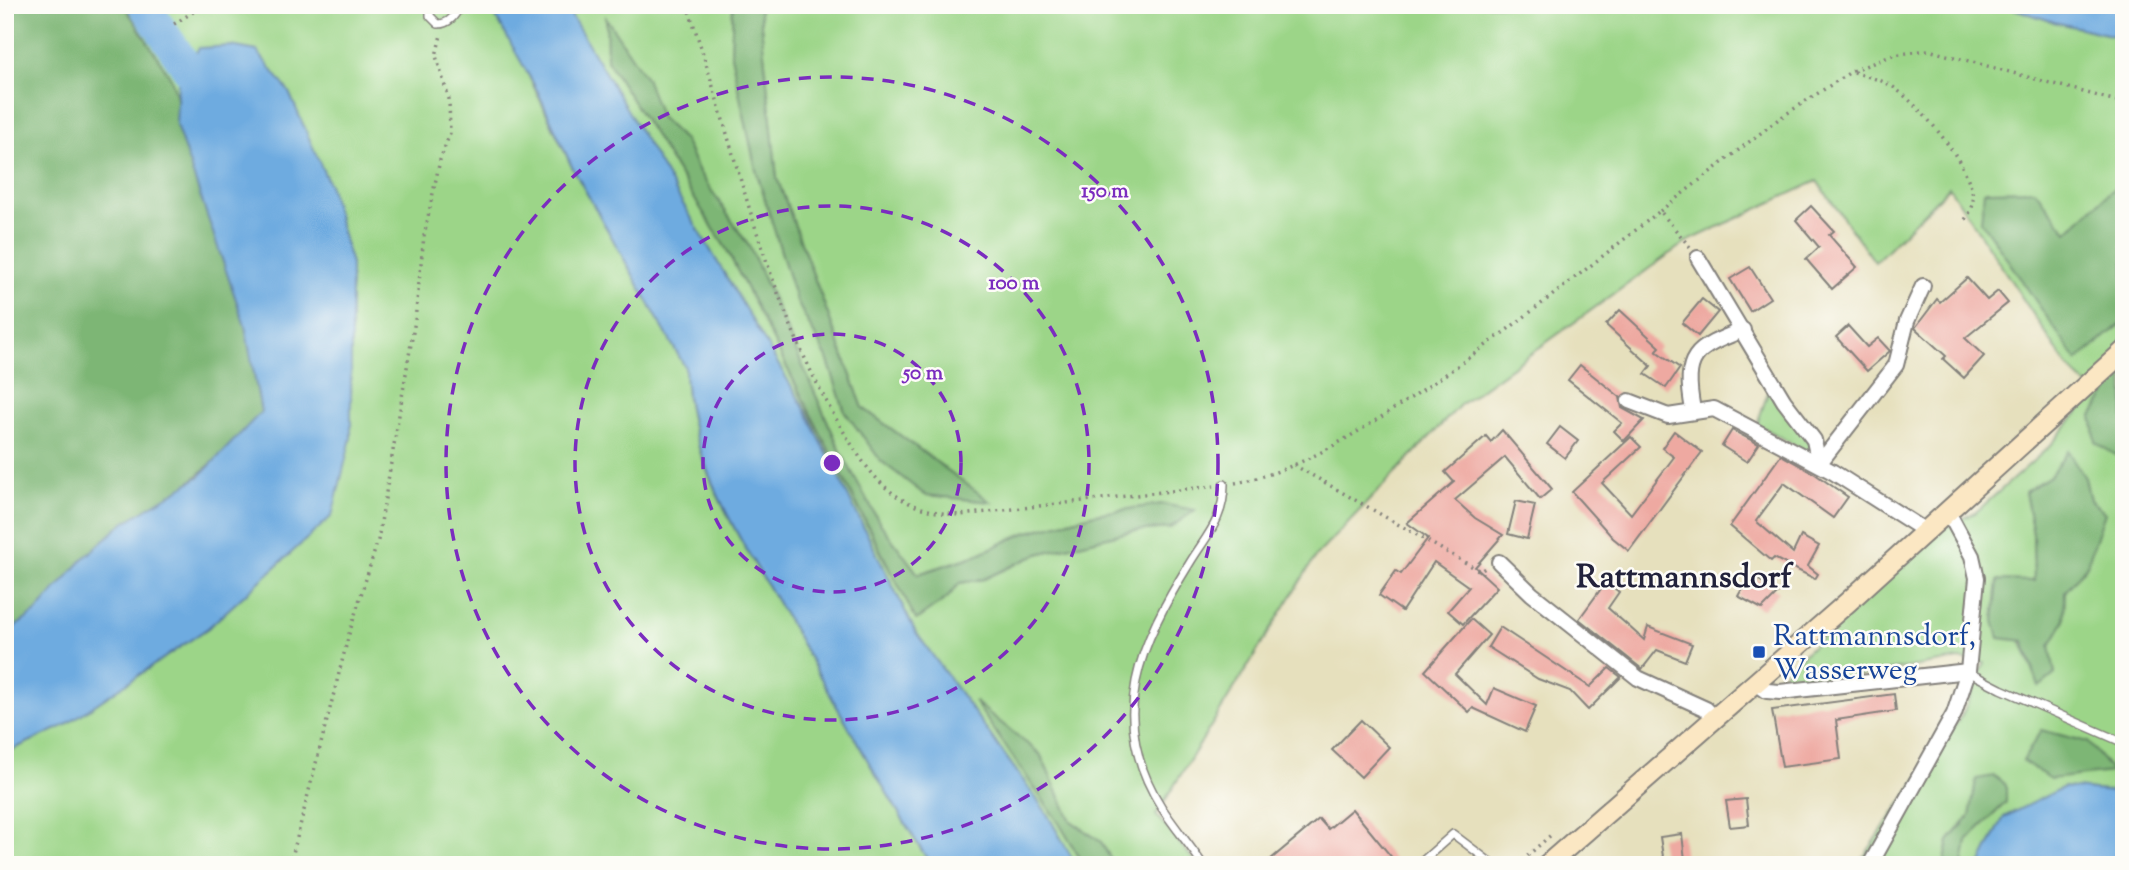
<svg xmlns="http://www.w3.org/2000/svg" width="2129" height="870" font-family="'Sorts Mill Goudy',serif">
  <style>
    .green { fill: #9cd588; stroke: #5f7c62; stroke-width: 2; fill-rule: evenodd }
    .forest { fill: #7db674; stroke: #506c58; stroke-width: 2 }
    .water { fill: #6eabe0; stroke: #48668e; stroke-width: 2 }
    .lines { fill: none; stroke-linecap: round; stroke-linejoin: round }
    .river { stroke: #6eabe0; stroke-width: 32 }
    .building { fill: #eea9a1 }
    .lane-casing { stroke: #84817c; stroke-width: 10 }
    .street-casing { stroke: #84817c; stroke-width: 18 }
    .secondary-casing { stroke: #84817c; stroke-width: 23 }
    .path { stroke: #84817c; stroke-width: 3.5; stroke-dasharray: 2 5; stroke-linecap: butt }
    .lane { stroke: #fff; stroke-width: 7 }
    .street { stroke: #fff; stroke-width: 14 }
    .secondary { stroke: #fbe7c3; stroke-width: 19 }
    .ring { fill: none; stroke: #7b2cbf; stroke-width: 3.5; stroke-dasharray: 12 9 }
    .transit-dot { fill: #1a4fb4; stroke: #fdfcf7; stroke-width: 2.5 }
    .labels { text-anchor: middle; stroke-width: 5; stroke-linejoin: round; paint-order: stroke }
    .transit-label { font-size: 30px; fill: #164399; stroke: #fdfcf7; text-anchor: start }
    .quarter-label { font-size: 33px; font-weight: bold; fill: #22223b; stroke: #fdfcf7 }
    .centre { fill: #7b2cbf; stroke: #fdfcf7; stroke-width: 3.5 }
    .ring-label { font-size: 21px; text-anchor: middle; font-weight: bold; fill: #7b2cbf; stroke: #fdfcf7; stroke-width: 5; stroke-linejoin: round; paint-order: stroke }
  </style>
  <rect width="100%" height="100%" fill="#fdfcf7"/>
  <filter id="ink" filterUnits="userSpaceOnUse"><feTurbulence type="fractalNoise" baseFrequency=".0143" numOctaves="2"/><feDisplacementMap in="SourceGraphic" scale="14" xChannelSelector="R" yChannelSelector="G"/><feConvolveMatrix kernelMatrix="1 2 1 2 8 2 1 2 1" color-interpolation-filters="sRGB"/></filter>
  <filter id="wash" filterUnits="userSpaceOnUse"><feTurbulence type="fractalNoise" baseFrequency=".00686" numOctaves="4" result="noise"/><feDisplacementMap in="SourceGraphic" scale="28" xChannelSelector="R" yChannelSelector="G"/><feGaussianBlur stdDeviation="1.57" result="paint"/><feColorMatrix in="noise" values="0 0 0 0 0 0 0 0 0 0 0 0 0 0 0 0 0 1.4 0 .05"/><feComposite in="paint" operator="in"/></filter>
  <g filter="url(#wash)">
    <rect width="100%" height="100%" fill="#e6e0bd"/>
    <g class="green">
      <path d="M113 5H495L572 167 685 367C685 464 749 552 796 634 840 712 883 789 931 865H13L5 855V753L64 726 208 628 331 516 170 114Z"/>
      <path d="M563 5H592L599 9 600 5H733L731 55 756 170 796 300 827 358 845 412 989 501 863 408 777 178 759 5H2003L2054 22 2124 38V179L2067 232 2077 360 2124 321V375L2115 380 2121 458 2124 454V793L2064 787 2004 817 1980 865H1963L1967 841 2006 802 2005 785 1994 776 1970 816 1949 841 1944 865H1858L1962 715 1985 663 1959 659 1813 683 1776 685 1771 680 1782 674 1937 531 1975 513 2050 446 2094 393 2068 367 1949 187 1875 262 1817 181 1686 242 1461 404 1316 556 1156 815 1198 865H1114L1101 842 1071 821 1040 754 976 704 1059 823 1084 865H1076L1046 812 915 631 806 411ZM607 20 645 78 661 118 684 140 699 172 750 248 842 454 879 522 918 574 974 556 1025 533 1095 514 1162 504 1170 528 1132 531 1038 554 984 579 960 583 947 598 891 573 727 250 607 60ZM2050 476 2085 478 2090 500 2087 565 2064 592V622L2050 646 2055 674 2039 686 1998 581 2034 582 2033 534 2025 492Z"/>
      <polygon points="1771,384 1812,446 1807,452 1757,424"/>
    </g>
    <g class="forest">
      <polygon points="5,5 124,5 171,78 274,410 5,640"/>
      <polygon points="733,5 759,5 777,178 863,408 991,502 925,495 881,461 845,412 827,358 796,300 756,170 731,55"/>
      <polygon points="606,18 646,78 661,118 684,140 699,172 750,248 842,454 879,522 918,574 974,556 1025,533 1095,514 1162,504 1195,510 1170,528 1132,531 1038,554 984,579 960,583 947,598 916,620 727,250 607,60"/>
      <polygon points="2124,179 2124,321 2077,361 1981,221 1984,191 2035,190 2067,232"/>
      <polygon points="2124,375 2124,454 2121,458 2096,443 2092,416 2115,380"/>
      <polygon points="2068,451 2085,478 2090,500 2105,513 2087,565 2065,592 2064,622 2050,646 2055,674 2039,687 2024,641 1999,638 1994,621 1998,580 2034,581 2033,534 2025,492 2050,476"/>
      <polygon points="974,701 1040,754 1071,821 1101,842 1114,865 1084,865 1059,823"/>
      <polygon points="2041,730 2088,742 2113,772 2050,779 2023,761"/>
      <polygon points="1994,776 2006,785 2006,802 1967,841 1963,865 1944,865 1949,841 1970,816 1976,779"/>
    </g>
    <g class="water">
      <path d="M495 5H565L806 411 915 631 1046 812 1076 865H931C883 789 840 712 796 634 749 552 686 464 685 367L572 167 538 92 492 10Z"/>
      <polygon points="2003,5 2124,5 2124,38 2054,22"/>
      <polygon points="231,46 257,51 289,92 329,184 351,264 351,438 332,516 208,628 64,726 5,753 5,634 36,612 82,560 122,524 200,476 261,412 245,326 176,125 178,80 199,48"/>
      <polygon points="2064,787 2124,793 2124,865 1980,865 2004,817"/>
    </g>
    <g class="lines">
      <polyline class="river" points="144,5 210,101"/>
    </g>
    <g id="blocks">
      <g class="building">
        <polygon points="1811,206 1834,231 1829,235 1857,267 1832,289 1806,259 1819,247 1796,220"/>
        <polygon points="1750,267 1770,298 1750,311 1730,279"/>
        <polygon points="1967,278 1987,300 1998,291 2008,303 1965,338 1984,356 1964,378 1943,359 1946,356 1915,328 1937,299 1940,302"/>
        <polygon points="1702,299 1718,312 1698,336 1682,323"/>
        <polygon points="1620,310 1660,347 1656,351 1680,368 1666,388 1645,374 1651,366 1606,325"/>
        <polygon points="1848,326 1867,347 1878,338 1890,351 1867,371 1836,337"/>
        <polygon points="1580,365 1620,397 1622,408 1644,420 1624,441 1614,431 1622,423 1568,380"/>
        <polygon points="1560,427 1578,441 1565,458 1547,444"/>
        <polygon points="1502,430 1552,489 1540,499 1505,457 1455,500 1475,518 1503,535 1475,567 1497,587 1463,624 1448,611 1469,587 1434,562 1402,611 1379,595 1396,571 1401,574 1428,538 1407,523 1454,482 1445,472 1486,436 1491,442"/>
        <polygon points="1732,430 1759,444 1747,462 1722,446"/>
        <polygon points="1674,431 1702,452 1629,551 1613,538 1572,492 1631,437 1641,447 1602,483 1631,514 1674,457 1662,448"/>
        <polygon points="1781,455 1815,474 1848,497 1833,518 1784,483 1756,521 1793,553 1801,536 1819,546 1808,566 1818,574 1815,579 1774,558 1771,561 1730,526"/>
        <polygon points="1516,501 1535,505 1527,539 1508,534"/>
        <polygon points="1750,575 1779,592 1762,609 1738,596"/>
        <polygon points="1606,582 1619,592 1608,608 1644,640 1648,627 1692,644 1685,661 1657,650 1642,669 1579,619"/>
        <polygon points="1471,619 1489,635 1455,674 1487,705 1494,688 1536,706 1525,732 1473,708 1469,712 1425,671"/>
        <polygon points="1500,627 1590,687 1609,668 1621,677 1588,710 1570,691 1538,679 1488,647"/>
        <polygon points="1894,694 1896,711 1836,720 1841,759 1782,767 1772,710"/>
        <polygon points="1361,720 1389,747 1361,777 1332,750"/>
        <polygon points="1746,799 1749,825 1730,827 1726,801"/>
        <polygon points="1352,809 1398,865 1264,865 1319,819 1328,829"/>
        <polygon points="1682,834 1685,860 1664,863 1660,837"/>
      </g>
    </g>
  </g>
  <g filter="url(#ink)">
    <use href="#blocks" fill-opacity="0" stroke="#84817c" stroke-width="2"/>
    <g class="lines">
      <defs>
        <g id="lane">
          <path d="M430 5V16L438 24C450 24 455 15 461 5"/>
          <polyline points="1968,672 2001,689 2124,743"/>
          <path d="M1203 865C1190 845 1175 828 1162 808 1105 718 1140 643 1191 561 1208 534 1224 518 1224 484"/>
          <polyline points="1418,865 1453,834 1494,865"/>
        </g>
        <g id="street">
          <polyline points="1698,258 1784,401 1814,440 1819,464"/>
          <polyline points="1629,401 1668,416 1714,409 1833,472 1924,530"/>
          <path d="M1693 410C1683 355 1694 349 1743 330"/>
          <polyline points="1819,464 1896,365 1907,321 1923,286"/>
          <polyline points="1499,562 1532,594 1638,678 1706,709 1716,719"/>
          <polyline points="1756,683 1767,691 1780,692 1968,671"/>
          <polyline points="1870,865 1954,714 1968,671 1977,578 1972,556 1947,510"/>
        </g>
        <polyline id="secondary" points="1547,865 1848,602 2124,351"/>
      </defs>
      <use href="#lane" class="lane-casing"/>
      <use href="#street" class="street-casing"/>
      <use href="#secondary" class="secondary-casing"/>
      <g class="path">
        <path d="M687 5C736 148 764 299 842 429 858 455 874 482 900 498 918 509 940 514 961 515L1214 486"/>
        <polyline points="174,24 196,10 211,5"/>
        <path d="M1854 72C1865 76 1879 79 1890 85 1918 102 1970 164 1973 197 1974 207 1970 213 1964 221"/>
        <polyline points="1660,211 1780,118 1852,71 1894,55 1928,50 2124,103"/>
        <polyline points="1294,465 1480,571 1487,567"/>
        <path d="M1235 483C1296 472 1352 436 1403 403 1493 344 1576 277 1660 211L1690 247"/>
        <polyline points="290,865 349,634 378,540 415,320 424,236 440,160 450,133 449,99 436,56 441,35"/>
        <polyline points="1517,865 1552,834"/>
      </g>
      <use href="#lane" class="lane"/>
      <use href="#street" class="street"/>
      <use href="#secondary" class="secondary"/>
    </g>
  </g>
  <g class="ring">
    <circle cx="832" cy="463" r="129"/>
    <circle cx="832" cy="463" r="257"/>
    <circle cx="832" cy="463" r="386"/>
  </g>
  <rect class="transit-dot" x="1752" y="645" width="14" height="14" rx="3.5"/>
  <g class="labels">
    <g class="transit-label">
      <text x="1773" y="645">Rattmannsdorf,<tspan x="1773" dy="34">Wasserweg</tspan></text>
    </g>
    <g class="quarter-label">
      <text x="1684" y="587">Rattmannsdorf</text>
    </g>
  </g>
  <circle cx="832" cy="463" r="10" class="centre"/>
  <g class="ring-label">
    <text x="1105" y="197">150 m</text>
    <text x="1014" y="289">100 m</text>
    <text x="923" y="379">50 m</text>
  </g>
  <rect width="2129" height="870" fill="none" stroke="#fdfcf7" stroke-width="28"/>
</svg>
